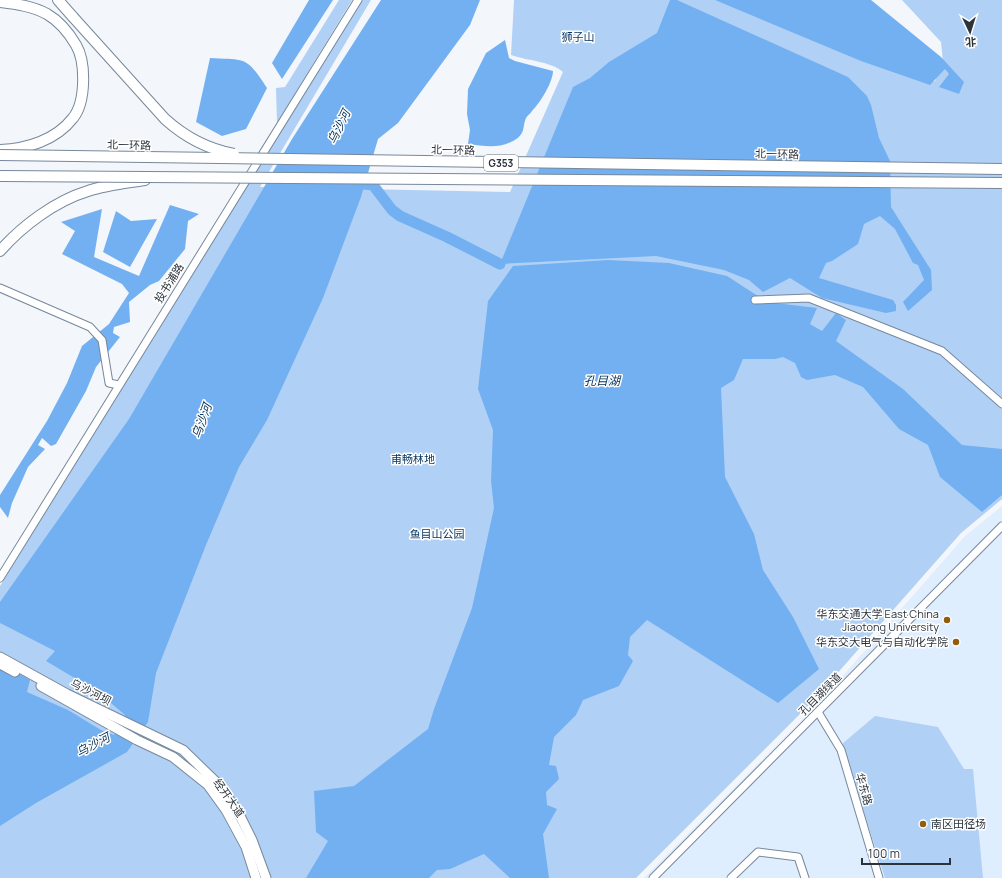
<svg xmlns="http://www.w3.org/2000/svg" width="1002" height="878" font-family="Manrope,'Noto Sans SC',sans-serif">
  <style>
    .built { fill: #dfeefe }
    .green { fill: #b0d1f5 }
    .water { fill: #73b0f1 }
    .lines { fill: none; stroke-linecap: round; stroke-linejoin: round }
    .river { stroke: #73b0f1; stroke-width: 11 }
    .minor-casing { stroke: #77889b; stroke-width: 9 }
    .major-casing { stroke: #77889b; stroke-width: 11 }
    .highway-casing { stroke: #77889b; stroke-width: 12 }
    .minor { stroke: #fff; stroke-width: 7 }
    .major { stroke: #fff; stroke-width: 9 }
    .highway { stroke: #fff; stroke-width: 10 }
    .highway-bridge-casing { stroke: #77889b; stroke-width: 12; stroke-linecap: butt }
    .highway-bridge { stroke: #fff; stroke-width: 10 }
    .poi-dot { fill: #905d0d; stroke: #fff; stroke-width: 1.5 }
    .labels { text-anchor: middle; stroke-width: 3; stroke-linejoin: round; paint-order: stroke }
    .shield { fill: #fff; stroke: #6b7076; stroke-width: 1 }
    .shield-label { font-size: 10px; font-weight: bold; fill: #2b333b }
    .park-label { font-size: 11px; fill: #05335c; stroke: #fff }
    .street-label { font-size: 11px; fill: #2b333b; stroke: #fff }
    .poi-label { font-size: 11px; fill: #2b333b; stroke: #fff; text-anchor: end }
    .water-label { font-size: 12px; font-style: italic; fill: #002f57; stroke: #fff }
  </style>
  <rect width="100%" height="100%" fill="#f3f7fb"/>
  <polygon class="built" points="1002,506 1002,878 644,878 819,703 965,536"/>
  <g class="green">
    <polygon points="339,0 352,0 277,123 276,88 285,87"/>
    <path d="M358 0H371L260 187 510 192 563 72C550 61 528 61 511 55L514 0H755L930 82 935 81 943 62 941 42 902 0H1002V499L961 533 812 702 636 878H0V586Z"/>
    <polygon points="875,716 938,727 964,769 973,769 983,878 885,878 842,744"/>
  </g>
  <g class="water">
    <polygon points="309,0 333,0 282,79 272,63"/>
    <polygon points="381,0 480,0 470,25 398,123 378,139 361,197 323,298 267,420 239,467 206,545 156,673 148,722 127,752 36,803 0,826 0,663 30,680 27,692 68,710 101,730 114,735 125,715 98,692 46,661 55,651 0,623 0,602 129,419 292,139"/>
    <polygon points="670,0 677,0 848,77 867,96 871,105 879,138 890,161 891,207 931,270 932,290 908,311 903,302 924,280 918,265 913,263 895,229 880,216 864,224 858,244 832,261 826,263 819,278 893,300 896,305 896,311 886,313 822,298 790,278 763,292 749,280 724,270 656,256 500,264 573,87 590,78 609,62 657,33"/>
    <polygon points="715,0 871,0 941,57 964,82 959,94 939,87 949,74 945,69 930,85 861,61"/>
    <path d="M505 40 509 58 515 61 553 71C553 82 540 103 532 111 531 113 527 116 526 118 522 128 526 134 513 141 498 149 484 146 468 144L470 130 467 114 468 89 486 53Z"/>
    <path d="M210 58C247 60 246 56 267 88L246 129 222 136 196 122Z"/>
    <polygon points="170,205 199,214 188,221 185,249 159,281 150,285 129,302 130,322 114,327 113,333 120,337 96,367 86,391 56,444 51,446 42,438 38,445 45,449 28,467 12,503 8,518 0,507 0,495 47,421 67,383 82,346 109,324 129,293 122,284 62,254 75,231 61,222 102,209 94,257 139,276"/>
    <polygon points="116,211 131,221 157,219 130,267 103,252"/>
    <polygon points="608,260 669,263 727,276 767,302 817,308 810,324 822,331 836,313 846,320 836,341 903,389 962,445 1002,449 1002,495 982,512 940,477 928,445 899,429 863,387 835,375 807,380 801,377 795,363 783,357 775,359 743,359 734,380 721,388 725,477 754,534 763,570 793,617 819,669 778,703 647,620 630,637 628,655 633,661 619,686 583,700 576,715 554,737 549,765 556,766 559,779 546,792 547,805 557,809 543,834 549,878 510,878 484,854 450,869 437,870 429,878 306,878 328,841 316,832 314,791 354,786 428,729 434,709 472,608 494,508 491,481 493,430 478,389 488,301 513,266"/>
  </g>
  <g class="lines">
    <polyline class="river" points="354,183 373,185 392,210 400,216 447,237 500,264"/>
    <defs>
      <g id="minor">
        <polyline points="0,288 90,327 102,340 109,383 119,385"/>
        <polyline points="755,300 809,298 942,351 1002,404"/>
        <polyline points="0,578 358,0"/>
        <polyline points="818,712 841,750 879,878"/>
        <polyline points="653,878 1002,526"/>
        <polyline points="731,878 758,852 798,857 805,878"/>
      </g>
      <g id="major">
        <polyline points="0,657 67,694 183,750 218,784 238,812 252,840 266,878"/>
        <polyline points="0,664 15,672"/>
        <polyline points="41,686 137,740 173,757 208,785 226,810 246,847 256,878"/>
      </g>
      <g id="highway">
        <polyline points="58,0 73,17"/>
        <path d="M0 2C16 4 32 6 47 14 59 21 69 33 76 45 86 62 86 102 73 118 56 140 27 149 0 150"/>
        <path d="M0 251C22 226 55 201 88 191 106 185 126 183 145 180"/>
      </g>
    </defs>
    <use href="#minor" class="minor-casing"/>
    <use href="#major" class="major-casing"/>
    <use href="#highway" class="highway-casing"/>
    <use href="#minor" class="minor"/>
    <use href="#major" class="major"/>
    <use href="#highway" class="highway"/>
    <defs>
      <g id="highway-bridge">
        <path d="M73 17 165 119C186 138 207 149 234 154"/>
        <polyline points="0,155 1002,169"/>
        <polyline points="0,176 1002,183"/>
      </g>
    </defs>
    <use href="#highway-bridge" class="highway-bridge-casing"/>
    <use href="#highway-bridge" class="highway-bridge"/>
  </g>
  <g class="poi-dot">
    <circle cx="947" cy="620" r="4"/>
    <circle cx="956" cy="642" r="4"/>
    <circle cx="923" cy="824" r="4"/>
  </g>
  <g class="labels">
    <rect class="shield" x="484" y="155" width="34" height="16" rx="3"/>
    <g class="shield-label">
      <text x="501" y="167">G353</text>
    </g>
    <g class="park-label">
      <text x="578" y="41">狮子山</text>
      <text x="413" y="463">甫畅林地</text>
      <text x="437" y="538">鱼目山公园</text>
    </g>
    <g class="street-label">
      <text transform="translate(129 145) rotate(1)" y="4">北一环路</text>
      <text transform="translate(453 150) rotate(1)" y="4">北一环路</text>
      <text transform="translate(777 154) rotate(1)" y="4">北一环路</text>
      <text transform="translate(169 283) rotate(-58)" y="4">投书浦路</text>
      <text transform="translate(91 692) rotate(27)" y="4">乌沙河坝</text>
      <text transform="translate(820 694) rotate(-45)" y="4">孔目湖绿道</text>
      <text transform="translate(864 789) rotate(74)" y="4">华东路</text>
      <text transform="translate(229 798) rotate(55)" y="4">经开大道</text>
    </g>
    <g class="poi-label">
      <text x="939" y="618">华东交通大学 East China<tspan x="939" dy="13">Jiaotong University</tspan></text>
      <text x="948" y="646">华东交大电气与自动化学院</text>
      <text x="931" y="828" text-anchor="start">南区田径场</text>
    </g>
    <g class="water-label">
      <text transform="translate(339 127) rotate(-64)" y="4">乌沙河</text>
      <text x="602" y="385">孔目湖</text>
      <text transform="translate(202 421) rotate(-70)" y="4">乌沙河</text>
      <text transform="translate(93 745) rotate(-28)" y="4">乌沙河</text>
    </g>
  </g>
  <g transform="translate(970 32) rotate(176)" stroke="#ffffff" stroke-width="3" paint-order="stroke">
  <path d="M0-3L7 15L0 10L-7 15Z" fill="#2b333b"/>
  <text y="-6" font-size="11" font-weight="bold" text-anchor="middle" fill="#2b333b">北</text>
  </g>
  <path d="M862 858v6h88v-6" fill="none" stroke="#2b333b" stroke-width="2"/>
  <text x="868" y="858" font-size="12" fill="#2b333b" stroke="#ffffff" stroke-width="3" paint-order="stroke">100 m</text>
</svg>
